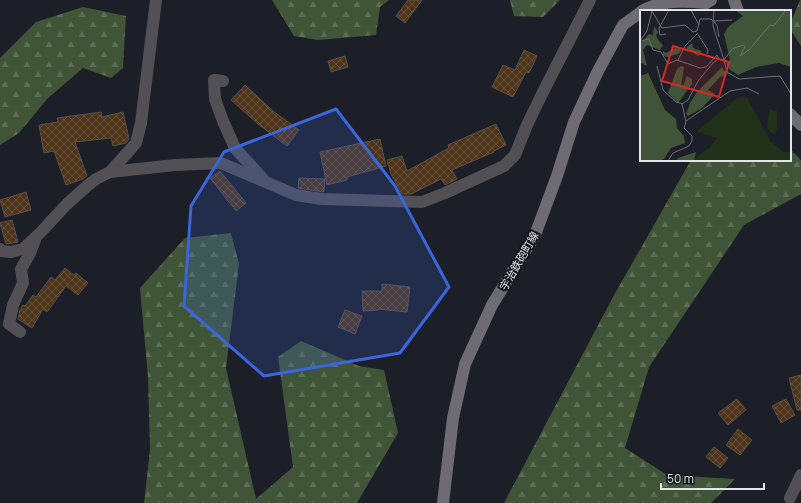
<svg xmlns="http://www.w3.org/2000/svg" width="801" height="503" font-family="Manrope,'Noto Sans JP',sans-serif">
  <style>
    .forest { fill: url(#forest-firs) }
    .building { fill: url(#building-cross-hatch); stroke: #575049 }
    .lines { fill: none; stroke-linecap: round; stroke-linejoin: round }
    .street { stroke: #525054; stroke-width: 12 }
    .secondary { stroke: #6e6c72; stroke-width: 12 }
    .marked { fill: #3b65db; fill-opacity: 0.2; stroke: #3b65db; stroke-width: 3; stroke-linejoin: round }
    .labels { text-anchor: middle; stroke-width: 4; stroke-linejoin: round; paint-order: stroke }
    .street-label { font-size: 11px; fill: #e3e5ea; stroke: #13161d }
    .inset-road { fill: none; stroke: #6c6e75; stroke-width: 1 }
    .view { fill: #d62828; fill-opacity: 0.15; stroke: #d62828; stroke-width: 2 }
    .inset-edge { fill: none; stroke: #e3e5ea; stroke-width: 2 }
  </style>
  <defs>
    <pattern id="forest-firs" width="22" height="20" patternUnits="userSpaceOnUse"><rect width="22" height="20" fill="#405537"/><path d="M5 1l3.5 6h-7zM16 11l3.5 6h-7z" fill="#5b6d54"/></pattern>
    <pattern id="building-cross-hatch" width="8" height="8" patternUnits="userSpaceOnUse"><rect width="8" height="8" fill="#4e3419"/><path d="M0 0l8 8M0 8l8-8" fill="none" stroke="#67513b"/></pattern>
  </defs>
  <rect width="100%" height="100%" fill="#1c1f27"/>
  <g class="forest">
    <polygon points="272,0 389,0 380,7 376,35 318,40 294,36"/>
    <polygon points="510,0 560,0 543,17 514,16"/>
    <polygon points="800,0 801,0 801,46 790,29 790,24"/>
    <polygon points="83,7 126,16 123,68 111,78 83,68 47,99 19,133 0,145 0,58 36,22"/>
    <polygon points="790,149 801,160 801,194 744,225 649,367 625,448 667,475 735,479 711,503 504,503 613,297 691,160 790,160"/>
    <polygon points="231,233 239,264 226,368 256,499 293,467 278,357 301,341 359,366 384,370 398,433 357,503 144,503 150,450 148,377 140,288 185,238"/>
  </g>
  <g class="building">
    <polygon points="408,0 422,0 405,23 396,16"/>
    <polygon points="524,50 537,56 529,73 526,72 513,97 492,87 503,65 515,70"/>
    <polygon points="345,56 348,67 331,72 328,61"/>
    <polygon points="245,85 273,111 299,130 287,146 258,124 231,100"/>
    <polygon points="101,112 102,117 123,112 129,139 126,143 113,146 111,138 75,142 87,176 83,179 66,185 54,151 44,153 39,125 58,122 57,118"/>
    <polygon points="496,124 506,145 494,151 494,152 452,170 457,179 445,185 441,179 411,194 402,194 391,174 387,160 402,156 407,171 449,148 448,145"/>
    <polygon points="380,139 386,166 347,177 347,180 327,185 320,152"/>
    <polygon points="220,171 246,203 236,211 210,178"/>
    <polygon points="299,178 325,179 324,192 298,188"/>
    <polygon points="26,192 31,210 5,217 0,200"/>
    <polygon points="12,220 18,242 6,244 0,223"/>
    <polygon points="65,268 74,275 76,273 88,283 78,295 66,286 47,312 43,309 32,328 18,319 20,310 23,305 25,306 33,295 36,297 51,277 55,280"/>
    <polygon points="382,284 410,287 407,312 378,309 378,310 363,311 362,291 382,291"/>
    <polygon points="345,310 362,316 355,334 338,327"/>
    <polygon points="801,375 801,410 797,410 789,378"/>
    <polygon points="737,399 746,410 728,425 718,413"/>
    <polygon points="786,399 795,415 781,423 772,406"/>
    <polygon points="738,429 752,440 740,455 726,445"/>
    <polygon points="714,447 728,458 720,468 706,457"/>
  </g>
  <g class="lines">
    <g class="street">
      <polyline points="223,81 214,80 215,99 223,121 235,148 263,179"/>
      <polyline points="110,172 136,143 141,123 156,0"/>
      <polyline points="0,249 1,251 11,252 23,249 40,233 67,204 87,186 96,179 110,172 175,165 221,163 296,195 322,199 422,202 445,193 504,166 515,155 527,125 542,94 590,0"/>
      <polyline points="20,332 9,324 13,305 23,283 21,269 30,253 35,240"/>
      <polyline points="790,498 801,475"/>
    </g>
    <g class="secondary">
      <polyline points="734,0 738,11"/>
      <path d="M642 11C661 0 684 1 706 3L711 0"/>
      <polyline points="790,114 801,125"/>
      <polyline points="443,503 453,418 465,364 492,305 535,235 557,176 574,122 598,71 623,25 641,12"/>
    </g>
  </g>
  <path class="marked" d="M336 109 395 186 449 287 400 353 264 376 184 306 191 206 224 152Z"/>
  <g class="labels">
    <g class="street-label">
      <text transform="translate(519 261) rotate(-60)" y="4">宇治鉄砲町線</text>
    </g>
  </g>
  <g transform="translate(640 10)">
    <rect width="151" height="151" fill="#1c1f27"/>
    <path d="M107 87 131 132 144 142H151V151H51L70 137 77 128 56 122 97 88ZM129 99 137 101V118L135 125 127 119Z" fill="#203019"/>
    <path d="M95 0H151V57L139 53 116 57 98 65 89 59 87 53 90 50 84 24 88 17 103 6ZM14 16 18 22 16 25 18 30 23 35 20 40 7 35 3 40 7 56 0 52V34L9 24 13 25ZM52 33 53 38 62 41 58 46 46 38ZM35 38 41 39 40 43 27 47 23 45V41L26 43ZM41 56 44 57 41 76 44 74 47 66 52 69V74L38 93 28 83 37 59ZM82 57 87 65 80 67 68 80 75 84 62 98 48 106 46 104 50 93 57 82ZM8 63 25 100 36 109 37 118 44 126 45 133 31 138 24 149 19 151H0V66ZM56 142 54 151H36L38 148Z" fill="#405537"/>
    <path class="inset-road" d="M51 0 59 15M146 0 134 16 130 15 109 40 100 46 105 37 103 35 92 39 84 50 87 62 99 69 140 66 151 84M74 11 92 10M57 23 68 40 67 44M26 24 20 25 19 18 29 0M0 31 7 21 12 1 22 18 45 15 53 22 57 21 60 9H71L77 15 79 27M1 31 9 29 13 40 21 42 28 54 37 50 60 58 66 57 77 45 79 49M38 50 45 36 57 24M17 56 23 80 36 92 43 94M46 111 90 81 107 78 119 84M28 151 33 143 49 136 52 131V126L44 118 46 112 42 94 48 90 58 71 73 53 78 49 84 50 73 16 74 0"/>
    <path class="view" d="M33 36 89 52 79 87 22 71Z"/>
    <rect width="151" height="151" class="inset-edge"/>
  </g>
  <path d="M661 483v6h103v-6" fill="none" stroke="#e3e5ea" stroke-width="2"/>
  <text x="667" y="483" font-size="12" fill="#e3e5ea" stroke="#13161d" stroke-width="3" paint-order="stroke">50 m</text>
</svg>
